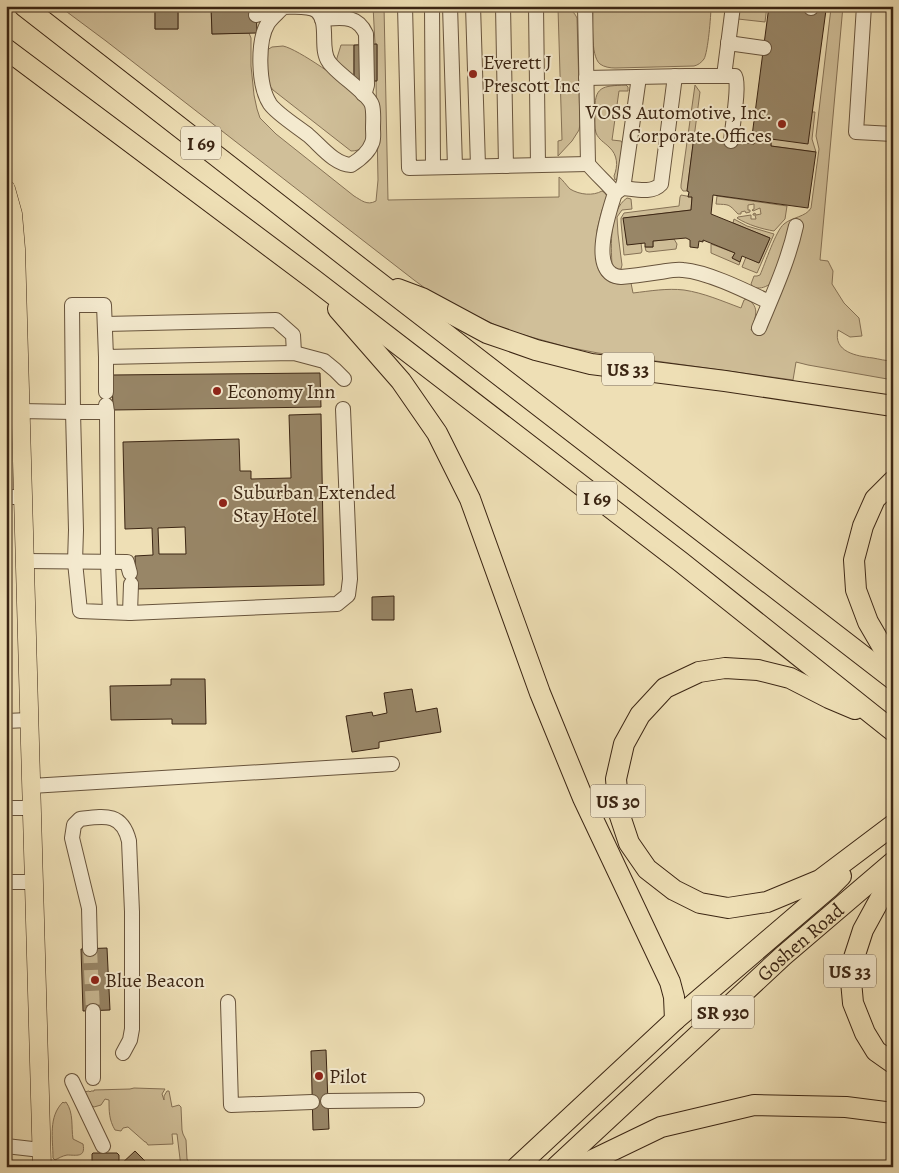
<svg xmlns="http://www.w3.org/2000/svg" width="899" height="1173" font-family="Alegreya,serif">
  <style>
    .green { fill: #d0bf99; stroke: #867256 }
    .building { fill: #988667; stroke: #3b2513; fill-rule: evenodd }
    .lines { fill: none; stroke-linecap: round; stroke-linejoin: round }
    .minor-tunnel { stroke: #caba95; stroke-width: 14; stroke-dasharray: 14 7; stroke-linecap: butt }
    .minor-casing { stroke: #68543c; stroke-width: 16 }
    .major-casing { stroke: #3b2513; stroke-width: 19 }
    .highway-casing { stroke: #3b2513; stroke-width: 22 }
    .minor { stroke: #f4eacf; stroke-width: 14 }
    .major { stroke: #eedfb5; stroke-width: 18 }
    .highway { stroke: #eedfb5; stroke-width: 20 }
    .poi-dot { fill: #8f2418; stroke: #f4eacf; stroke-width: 2 }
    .labels { text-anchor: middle; stroke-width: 4; stroke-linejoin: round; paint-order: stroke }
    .shield { fill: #f4eacf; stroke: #72604b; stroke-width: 1 }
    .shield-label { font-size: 19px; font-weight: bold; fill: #3b2513 }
    .poi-label { font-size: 20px; fill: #3b2513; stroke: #f4eacf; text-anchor: start }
    .street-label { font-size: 20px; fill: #3b2513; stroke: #f4eacf }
  </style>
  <rect width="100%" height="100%" fill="#eedfb5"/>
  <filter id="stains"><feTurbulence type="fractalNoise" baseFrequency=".004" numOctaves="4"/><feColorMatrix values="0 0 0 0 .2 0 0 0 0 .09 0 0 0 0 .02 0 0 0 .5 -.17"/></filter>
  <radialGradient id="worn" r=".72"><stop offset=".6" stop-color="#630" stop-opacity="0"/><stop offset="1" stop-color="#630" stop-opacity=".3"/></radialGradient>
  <g class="green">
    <path d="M59 6H139L140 11H149V6H155V29H178V10L175 6H211L212 34 249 33 251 38V66L254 95 257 109 260 118 276 134 354 196C361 200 367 206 376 201L378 180 376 81 377 80V45L375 44 373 6H384L388 200 559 197V177C563 180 566 185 570 189 580 195 593 196 602 191L605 193 608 198 602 210 597 230 598 268 602 276 610 282 618 284 631 283 633 293C650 291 667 288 684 290 704 293 722 301 741 308L744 300 747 299C761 307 755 318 751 330L761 334 787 240 770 284C764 288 759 289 753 287L751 284 754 276H757L760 275C765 264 776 230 784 224 792 217 806 217 811 208L819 149 816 136 831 8 821 6H843L820 260 828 261 833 271 832 284 844 303 859 318 862 336 850 337 838 330C833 352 856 356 873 358 879 359 886 361 893 361V380L808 365 796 362 793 380 598 353 567 347 506 330 460 308 433 294 414 280 106 41Z"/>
    <path d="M593 6H711C711 16 708 52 704 59 701 63 698 65 694 66L615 68C610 68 604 67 600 64 590 56 593 19 593 6Z"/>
    <polygon points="738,6 767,6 765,22 738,19"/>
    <path d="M558 8C567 8 573 9 577 18L580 124 579 130 572 141 558 156V141L562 140Z"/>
    <polygon points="341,45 354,45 354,81 336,63 337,58"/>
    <path d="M283 46C298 49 346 83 358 95 361 98 368 106 368 111 370 119 367 129 367 138 366 147 360 151 351 151L273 90C262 76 266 67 267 50L272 47Z"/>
    <path d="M626 85 628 87V91H619L612 140 621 141 623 144 618 178 615 180 614 176C618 166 618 155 609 147 604 142 599 140 596 133 594 127 595 119 595 113 594 86 602 86 626 85Z"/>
    <polygon points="695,85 700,92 687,191 683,191 681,188 681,185"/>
    <polygon points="812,112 815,112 812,139 816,152 771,146 771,139"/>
    <polygon points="681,195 692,197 691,210 624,218 627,244 641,243 642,251 641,253 624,255 621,222 621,218 624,213 679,206 680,197"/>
    <path d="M717 196 787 206 785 219 774 231C762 229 748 225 737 218L738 217 751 215V219H756L755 215H753V214L755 213 756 215 761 214 760 208 753 211 752 210 754 209V204L748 205V210H750V212L746 213 745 211 741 212V214H738C728 203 729 205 716 204Z"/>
    <path d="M627 198 631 199 632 209 622 210 617 217 618 234 622 265 621 269C617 270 615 268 612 265 611 246 609 210 627 198Z"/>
    <polygon points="734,219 747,226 774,234 757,273 742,267 746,257 759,263 770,238 733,223"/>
    <polygon points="674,239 677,244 676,249 649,252 646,251 645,247 653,247 653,241"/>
    <polygon points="711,244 735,253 732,258 740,262 739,265 711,253"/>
    <path d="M134 1088 165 1089 162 1094 164 1100V1096L167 1091H169L172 1107 179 1105 181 1107 182 1130 183 1134 186 1140 187 1159 189 1163H196L198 1161H199L200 1167H181L177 1134H172L173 1144 148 1145 146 1142H145L128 1127 123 1128 121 1131 115 1130C109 1120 109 1111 109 1100L105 1099 101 1105 94 1107 85 1102 84 1092 89 1091 90 1092 91 1091H94V1090L130 1089Z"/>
    <path d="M63 1102 64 1103 66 1102C74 1113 71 1127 73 1139L83 1144C86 1158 76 1155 67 1155 62 1156 59 1158 55 1160L53 1158C53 1138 48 1117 63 1102Z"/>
  </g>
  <g class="building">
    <polygon points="211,6 256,6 257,33 212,34"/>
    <polygon points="769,6 796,6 826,10 808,144 771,139 771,146 816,152 808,208 713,195 711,214 770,238 759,263 742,256 740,262 732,258 735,253 703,240 703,242 699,241 698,248 690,247 690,240 686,238 653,241 653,247 645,247 645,243 627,245 623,218 691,210 692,197 688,197 689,192 687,191 694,136 754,144 755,137 752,136"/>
    <polygon points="178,10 178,29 155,29 155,11"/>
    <polygon points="377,44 377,81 354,81 354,45"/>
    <polygon points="320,373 321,407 113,410 112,375"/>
    <path d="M321 414 324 585 136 589 135 556 153 555 152 528 125 529 123 442 239 439 240 471H251V479L291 478 289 415ZM185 527 186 554H159L158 528Z"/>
    <polygon points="394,596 394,620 372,620 372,597"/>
    <polygon points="171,679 205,679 206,724 172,724 172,719 111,720 110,686 171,685"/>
    <polygon points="412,689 416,712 437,708 441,732 379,742 379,748 352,752 346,716 372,712 373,716 387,713 384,693"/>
    <polygon points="107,948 110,1010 83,1011 81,949"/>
    <polygon points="326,1050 329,1129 313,1130 311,1051"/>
    <polygon points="135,1151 151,1167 92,1167 92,1154 93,1153 117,1153 119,1155 119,1166"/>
  </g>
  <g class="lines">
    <polyline class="minor-tunnel" points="90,949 93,1011"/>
    <defs>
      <g id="minor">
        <polyline points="405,6 409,168 588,164"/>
        <polyline points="432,6 433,167"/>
        <polyline points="450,6 455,167"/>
        <polyline points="473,6 478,166"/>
        <polyline points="503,6 506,166"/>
        <polyline points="536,6 538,165"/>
        <polyline points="585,6 588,164"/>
        <polyline points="864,6 856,132 893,134"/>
        <path d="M283 7C293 7 309 5 317 11 330 23 319 49 329 62 337 74 368 93 372 105 374 112 373 121 373 128 373 133 374 139 372 143 369 152 359 160 351 165 334 164 321 146 308 135 298 127 277 114 270 104 258 86 257 41 268 23 272 17 279 12 284 6"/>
        <polyline points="811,8 811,6"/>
        <polyline points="256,15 263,13 265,10"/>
        <path d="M322 19C341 18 357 14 366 34L367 85 365 92 363 94"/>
        <polyline points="728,43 764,48"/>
        <polyline points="724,76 733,6"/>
        <path d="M586 78 686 76H735C740 86 732 127 731 141"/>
        <path d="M588 164C597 175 607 183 615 193 609 212 587 275 621 277 634 276 647 274 660 272 667 271 675 269 683 270 708 272 746 291 769 302"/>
        <path d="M622 188C635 189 652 194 661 184L675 76"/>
        <polyline points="617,192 622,188 624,182 639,77"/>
        <polyline points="105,324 276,320 293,335 294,353"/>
        <path d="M759 328C773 294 788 262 796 226"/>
        <polyline points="106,357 106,392"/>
        <polyline points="106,405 107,412 73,412 76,530 75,562 80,611 130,613 337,604 348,595 350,579 343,409"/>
        <polyline points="6,412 21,411 73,412 72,305 104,305 106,357 294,353 324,361 335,370 344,379"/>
        <polyline points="107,412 108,562 110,612"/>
        <polyline points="6,497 23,497"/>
        <polyline points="25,561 127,562 130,573"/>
        <polyline points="130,613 131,584"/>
        <polyline points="6,721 29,720"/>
        <polyline points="31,786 392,764"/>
        <polyline points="6,808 32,808"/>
        <polyline points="6,882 34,882"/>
        <path d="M90 949 89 908 72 838 74 825 80 819C104 816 122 812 129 841L132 912V1029L130 1040 123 1053"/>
        <polyline points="228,1002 231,1105 312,1102"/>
        <polyline points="93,1011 93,1078"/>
        <polyline points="72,1081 103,1146"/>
        <polyline points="328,1101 417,1100"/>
        <polyline points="6,1146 41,1150"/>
      </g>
      <polyline id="major" points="6,189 13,214 16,249 42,1167"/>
      <g id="highway">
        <polyline points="24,6 377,281 893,679"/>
        <polyline points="6,49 313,279 681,562 893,731"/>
        <polyline points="398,289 422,298 487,333 536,350 591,364 725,381 893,406"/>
        <polyline points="338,309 401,381 437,433 470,499 540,693 583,798 670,982 674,997 675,1020"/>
        <polyline points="893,481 875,499 863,526 854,560 856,590 868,622 893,665"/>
        <polyline points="855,709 829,698 790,678 758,670 725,668 699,672 665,688 640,715 624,744 616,779 619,813 629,843 647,869 674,890 700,903 728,908 767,902 820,880 893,825"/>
        <polyline points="893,875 863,930 850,970 853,1003 865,1033 876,1051 893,1063"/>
        <polyline points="517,1167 675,1020 829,888 841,876"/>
        <path id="s1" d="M556 1167 783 956 893 862"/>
        <polyline points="578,1167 661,1127 754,1105 846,1107 893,1113"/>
      </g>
    </defs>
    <use href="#minor" class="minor-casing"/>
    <use href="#major" class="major-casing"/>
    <use href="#highway" class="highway-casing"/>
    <use href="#minor" class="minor"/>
    <use href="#major" class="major"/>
    <use href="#highway" class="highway"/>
  </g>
  <g class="poi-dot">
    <circle cx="473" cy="74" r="5"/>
    <circle cx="782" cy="124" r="5"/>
    <circle cx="217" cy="391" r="5"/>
    <circle cx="223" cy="503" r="5"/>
    <circle cx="95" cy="980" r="5"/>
    <circle cx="319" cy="1076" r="5"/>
  </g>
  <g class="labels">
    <g class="shield">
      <rect x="181" y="126.5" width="40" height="33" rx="4"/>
      <rect x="602" y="352.5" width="52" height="33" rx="4"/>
      <rect x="577" y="481.5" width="40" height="33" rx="4"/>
      <rect x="590.5" y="784.5" width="55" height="33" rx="4"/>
      <rect x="824" y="954.5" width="52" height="33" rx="4"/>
      <rect x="692" y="995.5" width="62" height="33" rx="4"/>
    </g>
    <g class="shield-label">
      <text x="201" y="150">I 69</text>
      <text x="628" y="376">US 33</text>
      <text x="597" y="505">I 69</text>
      <text x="618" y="808">US 30</text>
      <text x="850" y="978">US 33</text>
      <text x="723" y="1019">SR 930</text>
    </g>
    <g class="poi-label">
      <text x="483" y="69">Everett J<tspan x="483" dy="23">Prescott Inc</tspan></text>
      <text x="772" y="119" text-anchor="end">VOSS Automotive, Inc.<tspan x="772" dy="23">Corporate Offices</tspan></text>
      <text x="227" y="398">Economy Inn</text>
      <text x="233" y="499">Suburban Extended<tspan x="233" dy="23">Stay Hotel</tspan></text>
      <text x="105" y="987">Blue Beacon</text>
      <text x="329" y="1083">Pilot</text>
    </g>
    <g class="street-label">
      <text dy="7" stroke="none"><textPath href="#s1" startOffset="332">Goshen Road</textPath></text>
    </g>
  </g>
  <rect width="899" height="1173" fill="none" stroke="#eedfb5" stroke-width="25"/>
  <rect x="8" y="8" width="884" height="1158" fill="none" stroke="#3b2513" stroke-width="2.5"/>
  <rect x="12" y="12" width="874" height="1148" fill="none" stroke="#3b2513"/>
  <rect width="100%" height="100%" filter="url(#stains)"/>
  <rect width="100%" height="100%" fill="url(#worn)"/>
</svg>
